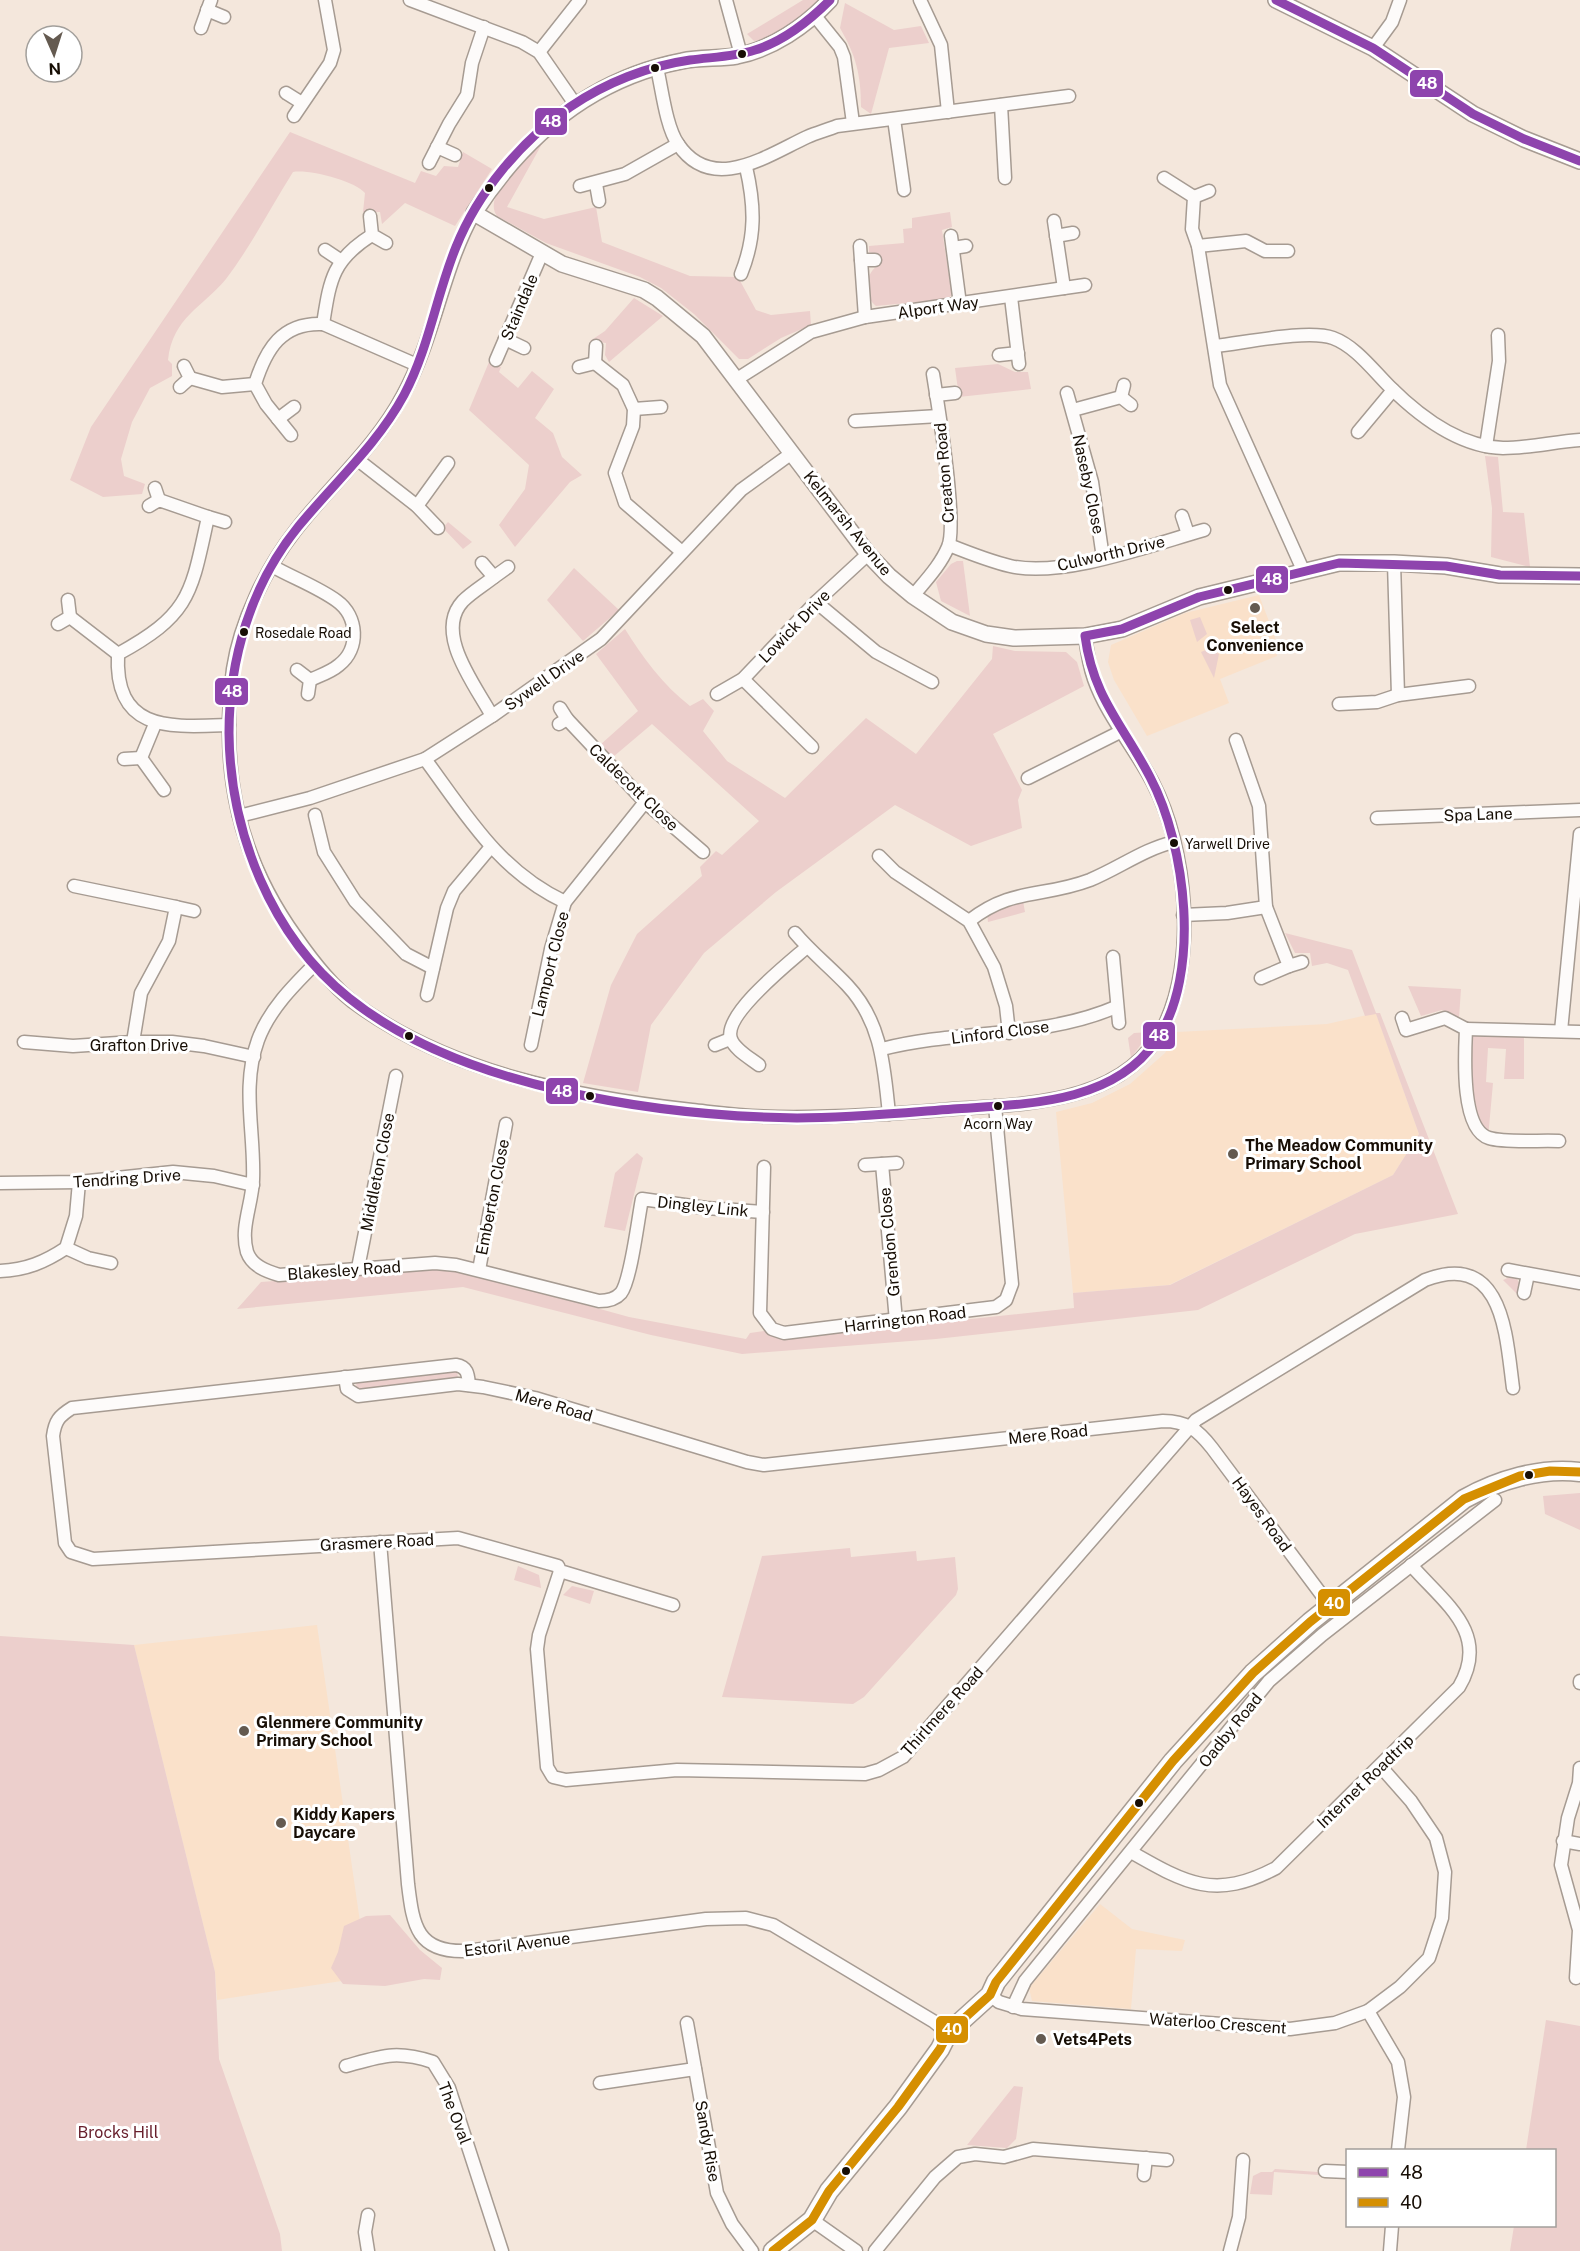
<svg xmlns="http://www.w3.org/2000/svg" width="1580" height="2251" font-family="'Public Sans',sans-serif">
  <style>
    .built { fill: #fae1ca }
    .green { fill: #eccfcc }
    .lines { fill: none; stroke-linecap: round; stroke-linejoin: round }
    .minor-casing { stroke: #a69b92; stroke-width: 15 }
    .tertiary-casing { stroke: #a69b92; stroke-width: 18 }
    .secondary-casing { stroke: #a69b92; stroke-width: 21 }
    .minor { stroke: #fdfbfa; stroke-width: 12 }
    .tertiary { stroke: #fdfbfa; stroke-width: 15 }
    .secondary { stroke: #fdfbfa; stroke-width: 18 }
    .bus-1-casing { stroke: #fff; stroke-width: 14 }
    .bus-2-casing { stroke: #fff; stroke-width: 14 }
    .bus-1 { stroke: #8e44ad; stroke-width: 9 }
    .bus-2 { stroke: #d58f01; stroke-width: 9 }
    .bus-dot { fill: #170e05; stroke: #fff; stroke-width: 2 }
    .poi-dot { fill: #645a50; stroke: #fff; stroke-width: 2 }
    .labels { text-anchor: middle; stroke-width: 6; stroke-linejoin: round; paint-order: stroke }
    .bus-label { font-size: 14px; fill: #170e05; stroke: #fff; text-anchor: start }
    .street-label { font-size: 16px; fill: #170e05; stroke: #fff }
    .poi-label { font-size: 16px; font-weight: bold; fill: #170e05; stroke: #fff; text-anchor: start }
    .park-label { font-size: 16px; fill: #681f2c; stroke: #fff }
    .line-badge { stroke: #fff; stroke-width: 2 }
    .badge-label { font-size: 16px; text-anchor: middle; font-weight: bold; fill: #fff }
  </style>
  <rect width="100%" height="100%" fill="#f4e7dc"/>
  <g class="built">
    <polygon points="1259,595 1275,637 1277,656 1220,679 1229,703 1147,736 1114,680 1108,662 1111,645 1185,613"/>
    <polygon points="1376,1013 1419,1134 1393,1175 1169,1285 1073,1293 1056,1112 1092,1103 1130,1084 1165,1053 1177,1032 1327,1024"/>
    <polygon points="317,1625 368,1977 217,2000 215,1972 134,1645"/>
    <polygon points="1100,1904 1132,1929 1185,1940 1182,1951 1136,1949 1131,2009 1032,2001 1029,1988"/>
  </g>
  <g class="green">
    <path d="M803 0H820C804 18 778 39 754 41L747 34Z"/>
    <path d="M845 3 894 30 921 26 929 43 889 48 871 114 861 107C861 74 856 56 840 28Z"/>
    <path d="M290 132 415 183 421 171 436 176 444 166 458 167 463 152 492 169 455 226 405 203 382 224 380 212H363L365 193C355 181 309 169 293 172 271 207 251 246 226 279 202 308 173 317 168 360L172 364V376L150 388 132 422 121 459 124 476 145 484 142 494 103 497 70 480 91 427Z"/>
    <path d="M543 142 507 207 544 219 596 207 602 242 690 276 738 277 756 310 771 315 810 311 811 325 781 338 748 359H739L694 314 661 288 640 277 546 243 497 216C481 195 528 155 543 142Z"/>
    <path d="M950 212 952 227 942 230 952 295 947 299 876 306C862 295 865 272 880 264L879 255 869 252V246L904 243 903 229 912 228V218Z"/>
    <polygon points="634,298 663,316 609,362 605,355 606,343 590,341 605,331"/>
    <polygon points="489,362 501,367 499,372 518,388 532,371 554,389 535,418 553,433 562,457 582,475 570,482 515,547 499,525 525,489 529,465 469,410"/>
    <polygon points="998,364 1015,372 1028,372 1031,389 959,397 955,368"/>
    <polygon points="1485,456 1498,457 1503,512 1524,513 1530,567 1491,557 1492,508"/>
    <polygon points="448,522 472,542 463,549 443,528"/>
    <polygon points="957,561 963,561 970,616 941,601 936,582 951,564"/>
    <polygon points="574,568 619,610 583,641 547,600"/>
    <polygon points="1200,617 1207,634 1197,642 1190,620"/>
    <path d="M625 629C643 658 663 685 690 706L703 699 714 711 703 731 727 761 785 798 866 718 916 754 992 659 993 646 1015 651 1066 652 1077 662 1084 686 993 734 1022 790 1018 800 1022 828 971 846 895 805 776 892 704 953 651 1025 638 1092 583 1083 611 985 637 934 702 876 700 867 716 851 722 855 759 821 652 724 613 757 600 745 638 711 596 654Z"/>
    <polygon points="1208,649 1219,654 1214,678 1201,652"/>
    <polygon points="1023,901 1025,912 988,922 987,913"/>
    <polygon points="1285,933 1352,950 1376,1013 1380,1013 1458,1214 1355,1234 1198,1310 936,1339 742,1354 651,1335 463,1287 237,1309 261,1282 452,1268 629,1317 746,1339 750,1333 764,1331 782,1339 1074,1308 1073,1293 1170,1285 1393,1175 1419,1134 1376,1014 1365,1016 1348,970 1327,963 1312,966 1310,953 1295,953"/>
    <polygon points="1408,986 1461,989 1459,1018 1442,1010 1421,1016"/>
    <polygon points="1466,1029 1524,1030 1524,1079 1504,1079 1506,1049 1488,1048 1486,1082 1493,1083 1488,1138 1467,1098"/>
    <polygon points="1150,1032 1131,1058 1128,1038 1134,1033"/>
    <polygon points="637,1153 643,1158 625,1231 604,1227 615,1173"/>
    <polygon points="1510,1277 1517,1279 1520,1285 1519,1296 1503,1280"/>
    <polygon points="457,1370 458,1379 357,1391 356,1382"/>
    <polygon points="1580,1493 1580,1530 1545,1514 1543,1496"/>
    <polygon points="850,1548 851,1557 916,1551 917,1561 955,1557 958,1589 956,1595 864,1697 853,1704 722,1697 762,1556"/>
    <polygon points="518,1566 539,1575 541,1588 514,1580"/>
    <polygon points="572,1586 594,1591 590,1604 563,1595"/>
    <polygon points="0,1636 134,1645 215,1972 219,2059 280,2234 282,2251 0,2251"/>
    <polygon points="390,1915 420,1950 442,1968 440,1980 424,1979 385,1986 343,1984 331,1968 338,1952 344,1926 366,1916"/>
    <polygon points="1546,2020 1580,2026 1580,2251 1510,2251 1514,2226 1554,2226 1554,2150 1526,2150"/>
    <polygon points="1014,2086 1023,2087 1016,2139 1007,2148 967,2145"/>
    <polygon points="1275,2169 1318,2172 1318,2175 1274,2172 1272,2195 1250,2194 1253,2176 1261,2172 1272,2172"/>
  </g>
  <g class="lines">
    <defs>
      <g id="minor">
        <polyline points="410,0 522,42 539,52 575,104"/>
        <polyline points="726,0 741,55"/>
        <polyline points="920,0 941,45 948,112"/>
        <polyline points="207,10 224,17"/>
        <polyline points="815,16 840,47 844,57 853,123"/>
        <polyline points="201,28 211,0"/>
        <polyline points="1373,48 1392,22 1400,0"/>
        <polyline points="539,52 580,0"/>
        <path d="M657 68C662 89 666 127 678 144 712 195 768 155 807 137 816 133 827 130 837 126L1069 96"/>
        <polyline points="286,93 302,103"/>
        <polyline points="1001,105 1005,178"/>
        <polyline points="294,116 330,63 334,50 325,0"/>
        <polyline points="894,119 904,190"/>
        <polyline points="437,147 455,155"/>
        <polyline points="429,163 449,124 467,95 472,63 484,27"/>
        <polyline points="1164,178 1194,197 1192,229 1198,246 1220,385 1303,570"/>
        <polyline points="596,184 599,201"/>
        <polyline points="580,186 625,174 678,144"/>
        <polyline points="1194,197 1209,191"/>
        <path d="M474 213C442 270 435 337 403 395 375 448 331 484 295 531 266 568 240 622 233 669 220 769 237 855 296 937 312 960 330 984 353 1002 449 1073 576 1097 692 1110 720 1113 750 1117 778 1117 836 1118 894 1114 952 1109 1027 1104 1126 1104 1164 1026 1197 959 1187 848 1153 783 1135 748 1107 716 1094 679 1089 665 1087 651 1085 636"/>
        <polyline points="370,216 372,235 386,243"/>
        <polyline points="1054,221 1064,288"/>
        <polyline points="951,236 960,304"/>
        <polyline points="1056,236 1073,233"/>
        <polyline points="860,246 865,317"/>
        <polyline points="1198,246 1246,241 1265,251 1288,251"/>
        <polyline points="953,248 966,246"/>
        <polyline points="325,250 340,260"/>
        <polyline points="861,260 875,260"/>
        <path d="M741 274C756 237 755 206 746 167"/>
        <polyline points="1011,297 1019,364"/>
        <path d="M323 324C330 280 332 260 372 235"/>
        <polyline points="505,339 524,348"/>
        <path d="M1215 346C1244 343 1308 329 1333 338 1355 346 1373 370 1389 386 1419 416 1459 447 1503 448 1528 448 1554 442 1580 440"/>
        <polyline points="999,355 1018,353"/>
        <polyline points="496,360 542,253"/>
        <polyline points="595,363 623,385 634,409 633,426 615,473 625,503 682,552"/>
        <polyline points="595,363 596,346"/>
        <polyline points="579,367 595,363"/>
        <polyline points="190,378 222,387 255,384"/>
        <polyline points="737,379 811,332 865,317 1085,285"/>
        <polyline points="180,387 190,378 184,366"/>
        <polyline points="1067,393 1092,482 1103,558"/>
        <polyline points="936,395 955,393"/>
        <polyline points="1121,397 1124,385"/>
        <polyline points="634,409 661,407"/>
        <polyline points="1073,410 1121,397 1131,405"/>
        <polyline points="278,419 294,407"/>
        <polyline points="855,421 939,416"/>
        <polyline points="1358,432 1393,390"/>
        <path d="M291 435 266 404 255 384C266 349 282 322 323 324L417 365"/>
        <polyline points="1486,446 1499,361 1498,335"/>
        <polyline points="358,460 417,506 438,528"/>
        <polyline points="155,488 159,500"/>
        <polyline points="417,506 448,463"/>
        <polyline points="1182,516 1188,534"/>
        <polyline points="208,517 225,522"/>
        <path d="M949 545C969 553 989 561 1010 566 1063 578 1151 545 1204 530"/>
        <path d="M482 563 494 577C484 585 472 592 463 601 433 633 476 686 492 716"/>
        <polyline points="1394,563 1398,695"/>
        <path d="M272 566C293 578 318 587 337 601 358 616 360 649 339 665 331 672 321 675 310 680"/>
        <polyline points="494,577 508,567"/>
        <path d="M913 596C925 581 940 566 948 547 958 524 938 405 933 374"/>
        <polyline points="816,602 876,652 932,682"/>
        <polyline points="70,617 118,654"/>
        <polyline points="58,624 70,617 68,600"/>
        <path d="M118 654C191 614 191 594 208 517L159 500 149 506"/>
        <path d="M118 654C114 733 171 727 229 725"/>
        <polyline points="297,670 310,680 308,694"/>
        <polyline points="743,679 812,747"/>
        <polyline points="717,694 743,679 816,602 868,554"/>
        <polyline points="1339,704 1377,702 1398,695 1469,686"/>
        <polyline points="567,719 645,802 703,852"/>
        <polyline points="155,724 141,758 164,790"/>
        <polyline points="559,724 567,719 560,708"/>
        <polyline points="1236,740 1259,806 1266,907 1289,966 1261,978"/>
        <polyline points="124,759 141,758"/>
        <path d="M425 759C467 816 499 871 565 902"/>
        <polyline points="1028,778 1122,731"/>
        <polyline points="315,815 324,852 355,901 406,954 433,968"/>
        <polyline points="239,816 310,798 425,759 492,716 601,639 741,490 792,453"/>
        <polyline points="1377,818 1580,810"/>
        <polyline points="879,856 895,872 969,921 994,967 1006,1006 1009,1033"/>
        <polyline points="74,886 176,907 169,941 141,993 133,1042"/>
        <polyline points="176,907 194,911"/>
        <polyline points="1183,915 1227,913 1266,907"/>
        <path d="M969 921C1012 887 1043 898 1090 880 1119 868 1144 849 1174 842"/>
        <path d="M795 933C811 952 830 967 847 985 882 1022 884 1067 889 1114"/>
        <polyline points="1113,957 1119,1023"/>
        <path d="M315 964C293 986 269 1010 258 1040 241 1087 255 1133 253 1180 252 1205 240 1228 247 1252 252 1266 266 1271 279 1275L435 1263 456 1265 599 1301C607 1301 615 1300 621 1293 631 1280 638 1219 642 1199L706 1208 763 1212"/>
        <polyline points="1289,966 1302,962"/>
        <polyline points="427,995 447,908 454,891 490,848"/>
        <path d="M1402 1018 1406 1030 1445 1018 1466 1029C1465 1052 1460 1129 1489 1138 1504 1143 1541 1140 1559 1141"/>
        <polyline points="1466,1029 1580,1032"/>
        <polyline points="1561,1031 1580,834"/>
        <polyline points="24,1042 73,1046 133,1042 172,1042 204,1046 254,1057"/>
        <polyline points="531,1045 551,949 565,902 645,802"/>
        <polyline points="715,1045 730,1039"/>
        <path d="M882 1049C959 1029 1042 1039 1116 1007"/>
        <path d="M759 1065C750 1058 735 1050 731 1039 722 1015 790 962 807 947"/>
        <polyline points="882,1164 896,1321"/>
        <polyline points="865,1165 897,1163"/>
        <polyline points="764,1167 760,1313 772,1329 784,1333 996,1307 1006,1300 1012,1284 995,1106"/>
        <polyline points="0,1183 79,1182 173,1172 214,1176 253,1185"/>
        <polyline points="66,1248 88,1258 111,1263"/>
        <polyline points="358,1268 396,1076"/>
        <polyline points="479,1270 506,1124"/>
        <polyline points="1508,1270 1580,1283"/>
        <path d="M0 1271C26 1270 45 1262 66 1248L76 1216 79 1182"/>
        <polyline points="1524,1293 1528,1274"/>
        <path d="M345 1377 347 1389 358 1396 458 1384 483 1387 535 1398 747 1462 764 1465 1163 1421C1187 1421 1198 1430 1212 1448L1330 1606"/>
        <path d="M469 1385C468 1375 468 1367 456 1365L72 1408C59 1416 55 1421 53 1436L65 1543 71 1552 93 1559 458 1538 558 1566 560 1571 673 1605"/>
        <path d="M380 1542 408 1884C413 1926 417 1953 467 1951L706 1919 746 1918 773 1925 933 2021 948 2033"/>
        <path d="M560 1571 539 1635 537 1649 547 1767 553 1777 566 1780 677 1770 865 1774 879 1770 903 1757 1196 1420 1425 1280C1504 1250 1506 1336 1513 1388"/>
        <polyline points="1580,1681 1580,1683"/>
        <polyline points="1563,1841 1580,1844"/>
        <path d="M1131 1852C1187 1884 1215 1900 1276 1868L1459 1687C1491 1633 1444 1603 1411 1565"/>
        <polyline points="1576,1978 1579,1930 1561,1865 1568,1818 1579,1783 1580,1768"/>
        <polyline points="990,1995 999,2002 1022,2009 1290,2029 1335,2023 1368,2011 1400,1987 1429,1958 1442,1918 1445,1872 1436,1838 1411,1801 1381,1767"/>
        <polyline points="1013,2007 1025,1981 1269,1681 1322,1635 1495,1500"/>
        <polyline points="1368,2011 1398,2062 1404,2097 1398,2150"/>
        <polyline points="687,2023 717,2193 732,2224 752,2251"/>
        <path d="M346 2066C382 2056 396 2050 433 2062L449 2088 502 2251"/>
        <polyline points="600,2083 695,2069"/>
        <polyline points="1325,2171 1348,2172"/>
        <polyline points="1144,2175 1146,2158"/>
        <polyline points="812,2220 856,2251"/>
        <polyline points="368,2251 365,2232 368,2215"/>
        <polyline points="875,2251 935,2177 958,2157 975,2154 1004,2157 1033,2149 1167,2160"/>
        <polyline points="1230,2251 1239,2217 1243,2160"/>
        <polyline points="1390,2251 1392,2226"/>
      </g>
      <g id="tertiary">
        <path d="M830 0C806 26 772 49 737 56 719 59 700 57 682 61 590 79 524 136 474 213L562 264 644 290 657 298 703 336 868 554 889 576 913 596 952 622 986 634 1014 638 1085 636 1122 629 1199 597 1339 563H1394L1446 566 1500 575 1580 576"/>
        <polyline points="1276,0 1373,48 1473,114 1524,139 1580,161"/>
      </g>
      <path id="secondary" d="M773 2251 812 2220 829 2191 898 2107 940 2049 948 2033 990 1995 996 1982 1173 1761 1253 1673 1310 1622 1464 1499C1498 1480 1541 1467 1580 1472"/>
    </defs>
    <use href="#minor" class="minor-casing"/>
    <use href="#tertiary" class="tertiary-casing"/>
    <use href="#secondary" class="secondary-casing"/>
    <use href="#minor" class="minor"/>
    <use href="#tertiary" class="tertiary"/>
    <use href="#secondary" class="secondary"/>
    <defs>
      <g id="bus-1">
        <path d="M830 0C808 22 784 41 755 50 734 57 712 57 690 60 648 66 605 83 570 107 521 141 478 192 456 247 436 296 429 348 404 395 377 445 334 483 298 527 251 585 229 659 229 733 230 832 271 936 349 998 461 1088 657 1116 797 1118 849 1118 901 1113 953 1109 1022 1104 1112 1105 1156 1041 1202 974 1186 845 1150 777 1123 725 1093 697 1085 636L1122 629 1199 597 1339 563 1446 566 1500 575 1580 576"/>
        <polyline points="1276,0 1373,48 1473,114 1524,139 1580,161"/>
      </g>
      <polyline id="bus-2" points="773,2251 812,2220 829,2191 898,2107 940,2049 948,2033 990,1995 996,1982 1173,1761 1253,1673 1310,1622 1464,1499 1520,1476 1550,1471 1580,1472"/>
    </defs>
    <use href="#bus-1" class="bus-1-casing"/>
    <use href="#bus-2" class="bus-2-casing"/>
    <use href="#bus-1" class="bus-1"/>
    <use href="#bus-2" class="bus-2"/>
  </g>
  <g class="bus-dot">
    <circle cx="742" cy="54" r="5"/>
    <circle cx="655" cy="68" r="5"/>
    <circle cx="489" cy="188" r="5"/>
    <circle cx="1228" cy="590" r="5"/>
    <circle cx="244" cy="632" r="5"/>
    <circle cx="1174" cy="843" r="5"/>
    <circle cx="409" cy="1036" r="5"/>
    <circle cx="590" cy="1096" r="5"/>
    <circle cx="998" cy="1106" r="5"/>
    <circle cx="1529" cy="1475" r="5"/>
    <circle cx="1139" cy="1803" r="5"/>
    <circle cx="846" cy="2171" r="5"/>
  </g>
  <g class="poi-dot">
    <circle cx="1255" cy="608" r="6"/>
    <circle cx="1233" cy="1154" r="6"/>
    <circle cx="244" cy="1731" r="6"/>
    <circle cx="281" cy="1823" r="6"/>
    <circle cx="1041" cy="2039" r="6"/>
  </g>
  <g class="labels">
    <g class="bus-label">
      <text x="255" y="638">Rosedale Road</text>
      <text x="1185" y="849">Yarwell Drive</text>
      <text x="998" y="1129" text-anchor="middle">Acorn Way</text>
    </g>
    <g class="street-label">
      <text transform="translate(519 307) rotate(-67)" y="6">Staindale</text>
      <text transform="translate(938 307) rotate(-8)" y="6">Alport Way</text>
      <text transform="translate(944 473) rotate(-95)" y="6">Creaton Road</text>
      <text transform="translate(1089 484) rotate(78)" y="6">Naseby Close</text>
      <text transform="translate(848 523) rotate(51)" y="6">Kelmarsh Avenue</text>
      <text transform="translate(1111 553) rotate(-13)" y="6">Culworth Drive</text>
      <text transform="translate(794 626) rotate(-46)" y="6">Lowick Drive</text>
      <text transform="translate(544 680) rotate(-35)" y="6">Sywell Drive</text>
      <text transform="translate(634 787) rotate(44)" y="6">Caldecott Close</text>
      <text transform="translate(1478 814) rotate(-2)" y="6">Spa Lane</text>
      <text transform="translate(550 964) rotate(-76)" y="6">Lamport Close</text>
      <text transform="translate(1000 1032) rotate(-7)" y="6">Linford Close</text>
      <text x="139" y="1051">Grafton Drive</text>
      <text transform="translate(377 1172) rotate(-79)" y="6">Middleton Close</text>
      <text transform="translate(127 1178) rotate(-4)" y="6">Tendring Drive</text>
      <text transform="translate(492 1197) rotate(-79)" y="6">Emberton Close</text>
      <text transform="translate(703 1206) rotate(6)" y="6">Dingley Link</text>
      <text transform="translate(889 1242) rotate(-95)" y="6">Grendon Close</text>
      <text transform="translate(344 1270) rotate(-4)" y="6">Blakesley Road</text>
      <text transform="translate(905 1319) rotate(-7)" y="6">Harrington Road</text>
      <text transform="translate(554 1405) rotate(16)" y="6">Mere Road</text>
      <text transform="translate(1048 1434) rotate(-6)" y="6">Mere Road</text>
      <text transform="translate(1262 1514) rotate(54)" y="6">Hayes Road</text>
      <text transform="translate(377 1542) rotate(-3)" y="6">Grasmere Road</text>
      <text transform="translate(942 1711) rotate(-48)" y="6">Thirlmere Road</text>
      <text transform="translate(1230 1730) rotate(-51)" y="6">Oadby Road</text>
      <text transform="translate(1365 1781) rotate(-44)" y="6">Internet Roadtrip</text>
      <text transform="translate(517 1944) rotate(-7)" y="6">Estoril Avenue</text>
      <text transform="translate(1218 2023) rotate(4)" y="6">Waterloo Crescent</text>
      <text transform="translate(455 2113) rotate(69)" y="6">The Oval</text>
      <text transform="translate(708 2141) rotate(80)" y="6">Sandy Rise</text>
    </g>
    <g class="poi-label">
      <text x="1255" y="633" text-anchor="middle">Select<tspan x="1255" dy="18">Convenience</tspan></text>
      <text x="1245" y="1151">The Meadow Community<tspan x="1245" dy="18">Primary School</tspan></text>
      <text x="256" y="1728">Glenmere Community<tspan x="256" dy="18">Primary School</tspan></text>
      <text x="293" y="1820">Kiddy Kapers<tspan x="293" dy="18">Daycare</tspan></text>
      <text x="1053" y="2045">Vets4Pets</text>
    </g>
    <g class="park-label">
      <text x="118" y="2138">Brocks Hill</text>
    </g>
  </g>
  <g class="line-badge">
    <rect x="1409" y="69" width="35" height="29" rx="6" fill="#8e44ad"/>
    <rect x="534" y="107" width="34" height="29" rx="6" fill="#8e44ad"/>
    <rect x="1255" y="565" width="34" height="29" rx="6" fill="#8e44ad"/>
    <rect x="214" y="677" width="35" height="29" rx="6" fill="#8e44ad"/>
    <rect x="1142" y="1021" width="34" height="29" rx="6" fill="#8e44ad"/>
    <rect x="545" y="1077" width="34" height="28" rx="6" fill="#8e44ad"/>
    <rect x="1317" y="1588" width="34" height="29" rx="6" fill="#d58f01"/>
    <rect x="935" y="2015" width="34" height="29" rx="6" fill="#d58f01"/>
  </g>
  <g class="badge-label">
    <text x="1427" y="89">48</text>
    <text x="551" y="127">48</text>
    <text x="1272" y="585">48</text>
    <text x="232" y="697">48</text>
    <text x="1159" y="1041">48</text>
    <text x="562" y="1097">48</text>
    <text x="1334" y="1609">40</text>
    <text x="952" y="2035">40</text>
  </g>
  <rect x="1346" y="2149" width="210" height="78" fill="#ffffff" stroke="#a29f9b" stroke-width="1.5"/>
  <rect x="1358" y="2168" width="30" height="9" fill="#8e44ad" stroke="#a29f9b" stroke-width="1.5"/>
  <text x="1400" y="2179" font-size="18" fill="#170e05">48</text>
  <rect x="1358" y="2198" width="30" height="9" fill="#d58f01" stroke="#a29f9b" stroke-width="1.5"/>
  <text x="1400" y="2209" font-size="18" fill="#170e05">40</text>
  <g transform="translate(54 54) rotate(177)"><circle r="28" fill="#ffffff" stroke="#a29f9b" stroke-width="1.5"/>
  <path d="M0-4.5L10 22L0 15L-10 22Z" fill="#645a50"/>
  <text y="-9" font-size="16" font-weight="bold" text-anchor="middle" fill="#170e05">N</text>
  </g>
</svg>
